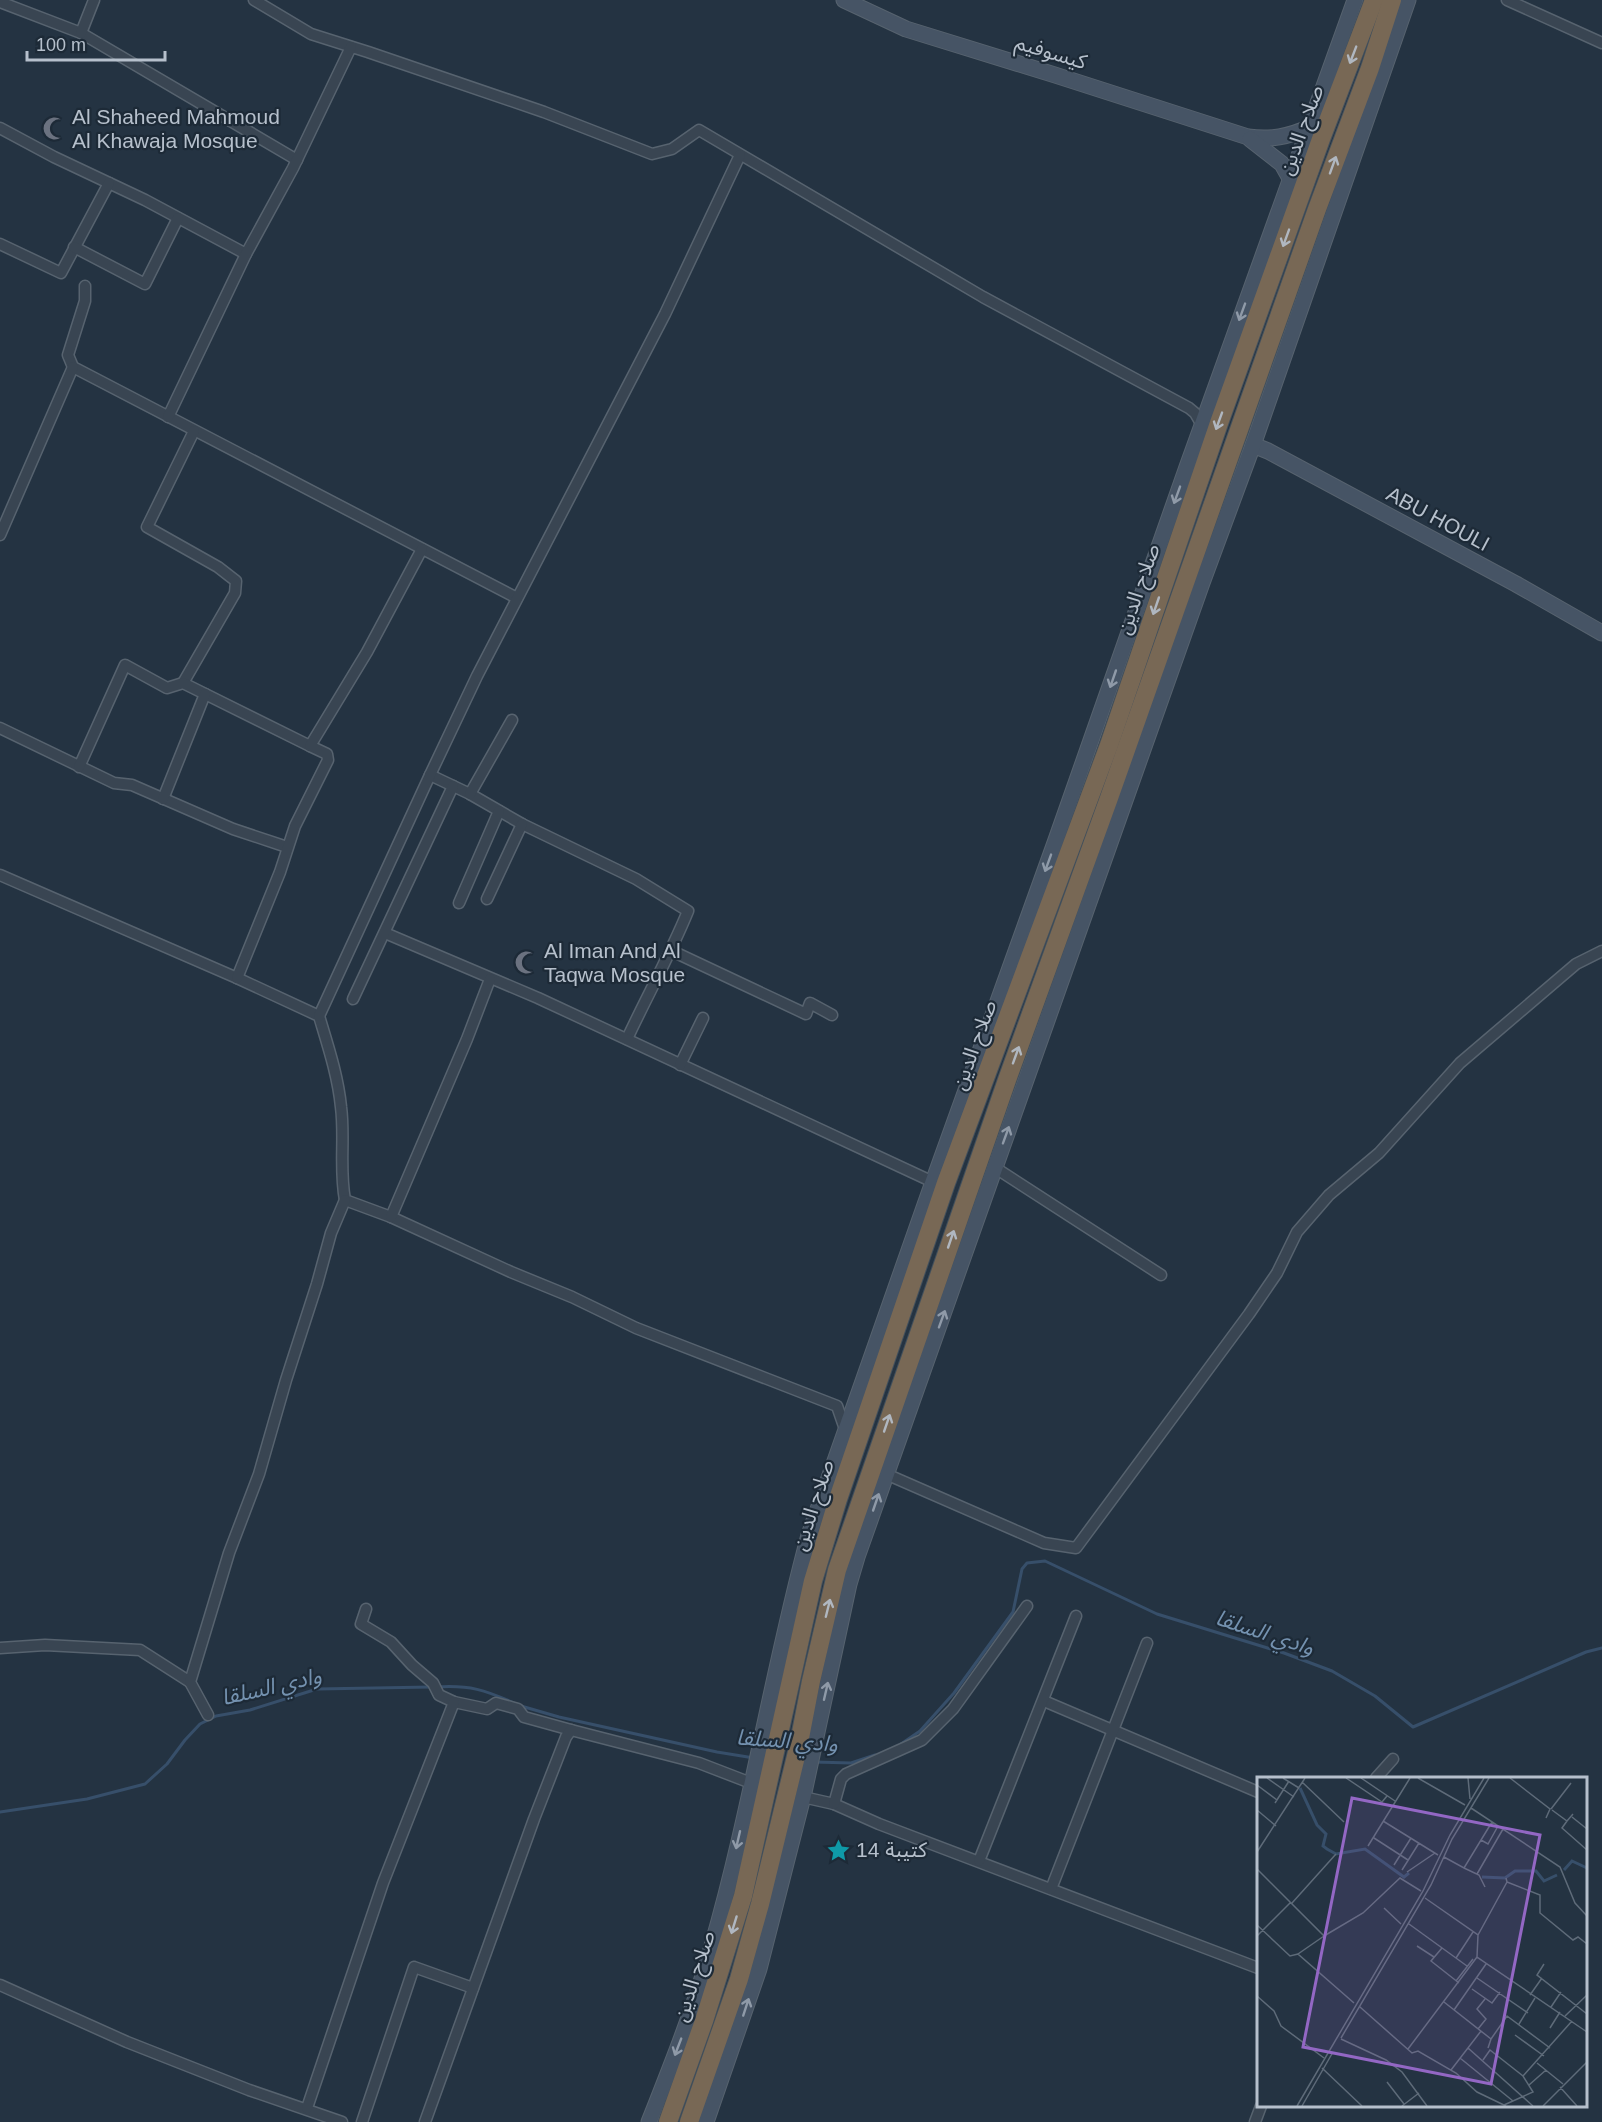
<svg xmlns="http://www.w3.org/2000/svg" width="1602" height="2122" font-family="Helvetica,'Noto Sans Arabic',sans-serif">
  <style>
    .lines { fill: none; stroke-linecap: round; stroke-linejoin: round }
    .stream { stroke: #374f6a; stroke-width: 3 }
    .street-casing { stroke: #57636f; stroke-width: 13 }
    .secondary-casing { stroke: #57636f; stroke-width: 17 }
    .highway-casing { stroke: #43505c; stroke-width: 20 }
    .street { stroke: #394552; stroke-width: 10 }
    .secondary { stroke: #465465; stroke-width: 15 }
    .highway { stroke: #786855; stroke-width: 18 }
    .oneway { stroke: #b0b7c0 }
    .oneway2 { stroke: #8f9aa8 }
    .labels { text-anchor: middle; stroke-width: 4.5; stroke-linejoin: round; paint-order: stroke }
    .street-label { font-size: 21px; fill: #b6c0cc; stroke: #1d2a37 }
    .poi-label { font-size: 21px; fill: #b6c0cc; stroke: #1d2a37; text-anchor: start }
    .water-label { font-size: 22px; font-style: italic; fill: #7492b0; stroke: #1d2a37 }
    .inset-river { fill: none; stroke: #374f6a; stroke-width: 3 }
    .inset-road { fill: none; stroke: #5e6b79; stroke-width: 1.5 }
    .view { fill: #9367c4; fill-opacity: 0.15; stroke: #9367c4; stroke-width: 3 }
    .inset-edge { fill: none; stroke: #b6c0cc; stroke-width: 3 }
  </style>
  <rect width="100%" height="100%" fill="#243342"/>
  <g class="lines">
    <g class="stream">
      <path d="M437 1687C470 1685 485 1690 514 1703"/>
      <polyline points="521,1706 559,1717 717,1752 754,1758"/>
      <polyline points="901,1744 920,1731 954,1693 1013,1612 1022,1569 1027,1563 1045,1561 1157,1614 1284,1653 1332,1671 1375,1696 1413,1727 1586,1652 1602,1648"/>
      <polyline points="814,1762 851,1763 875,1755"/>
      <polyline points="0,1812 87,1799 145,1784 167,1764 185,1740 200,1724 216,1716 250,1710 317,1689 431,1687"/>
    </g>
    <defs>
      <g id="street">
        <polyline points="254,0 311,34 368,52 544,112 652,154 672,149 699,130 983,297 1189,408 1195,413 1202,425"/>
        <polyline points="1507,0 1602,43"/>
        <polyline points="0,2 81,33 297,160"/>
        <polyline points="81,33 94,0"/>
        <polyline points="0,128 54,157 145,200 246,254"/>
        <polyline points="0,244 61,273 109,183"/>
        <polyline points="74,247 145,284 178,218"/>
        <polyline points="85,286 85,301 68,355 73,367 517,598"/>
        <polyline points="168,417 246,254 293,168 351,47"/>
        <polyline points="0,535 73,367"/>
        <polyline points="183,683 235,593 236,581 218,567 147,527 194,431"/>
        <polyline points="0,728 114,783 132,785 233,829 287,847"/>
        <polyline points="79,767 125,665 167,688 183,683 310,746"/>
        <path d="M430 775 470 794 522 824 636 879 688 911C670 955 647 996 627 1039"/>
        <polyline points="470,794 512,720"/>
        <polyline points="163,799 205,694"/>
        <path d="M0 875 237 978 319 1016C328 1046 338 1076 341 1107 345 1138 339 1169 345 1200L391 1217 511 1272 572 1297 636 1328 837 1406 845 1429"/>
        <polyline points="487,899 522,824"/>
        <polyline points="459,903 499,811"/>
        <polyline points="385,933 538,998 933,1182"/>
        <polyline points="672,951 806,1014 810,1003 832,1015"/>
        <polyline points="237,978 280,872 295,826 328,760 327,754 310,746 367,652 422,549"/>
        <polyline points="353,999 453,786"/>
        <polyline points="319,1016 430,775 477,676 665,314 740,155"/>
        <polyline points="680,1065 703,1018"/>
        <polyline points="994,1167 1161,1275"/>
        <polyline points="391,1217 467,1039 490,979"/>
        <polyline points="886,1474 1044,1543 1076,1548 1249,1314 1277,1273 1297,1232 1329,1195 1379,1153 1460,1063 1576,964 1602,951"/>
        <polyline points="366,1609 361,1624 391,1642 412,1665 433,1683 439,1695 454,1702 487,1709 496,1703 518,1709 524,1717 571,1730"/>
        <polyline points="0,1648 45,1645 140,1650 190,1682"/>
        <polyline points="1044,1701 1258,1792"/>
        <polyline points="208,1715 190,1682 229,1553 259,1474 286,1380 317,1284 331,1233 345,1200"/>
        <polyline points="1376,1778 1393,1759"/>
        <polyline points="803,1797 834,1804 879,1824 1258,1968"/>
        <polyline points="834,1804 841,1779 846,1774 922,1740 953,1709 1027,1606"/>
        <polyline points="979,1861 1076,1616"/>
        <polyline points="1051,1889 1147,1643"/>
        <polyline points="0,1985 127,2042 249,2090 342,2122"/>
        <polyline points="307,2108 383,1883 454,1702"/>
        <polyline points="362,2122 414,1967 473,1988"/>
        <polyline points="425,2122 534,1819 566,1737 571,1730 699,1763 751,1783"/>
        <polyline points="1255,2122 1261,2106"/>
      </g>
      <g id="secondary">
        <path d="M844 0 906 29 1055 75 1248 137C1271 140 1288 137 1310 127"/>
        <polyline points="1250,139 1282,164 1291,180"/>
        <polyline points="1253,445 1268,451 1516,584 1602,633"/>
        <path d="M649 2122C672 2064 695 2006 712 1946 751 1811 772 1671 809 1535L933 1182 1056 840 1187 467 1355 0"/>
        <polyline points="706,2122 759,1969 803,1797 849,1584 857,1557 1202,583 1253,445 1408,0"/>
      </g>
      <g id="highway">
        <polyline points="668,2122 704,2021 743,1896 813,1581 838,1499 946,1183 1109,745 1219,423 1321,139 1374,0"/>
        <polyline points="689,2122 739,1979 760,1904 798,1748 811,1681 837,1570 1007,1080 1109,798 1317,209 1370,68 1392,0"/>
      </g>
    </defs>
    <use href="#street" class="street-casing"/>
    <use href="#secondary" class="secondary-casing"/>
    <use href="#highway" class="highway-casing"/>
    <use href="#street" class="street"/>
    <use href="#secondary" class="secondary"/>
    <use href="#highway" class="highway"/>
  </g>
  <defs><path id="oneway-shaft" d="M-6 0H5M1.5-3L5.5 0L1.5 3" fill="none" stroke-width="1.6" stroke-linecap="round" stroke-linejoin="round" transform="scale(1.5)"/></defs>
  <g class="oneway">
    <use href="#oneway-shaft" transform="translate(1353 55) rotate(111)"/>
    <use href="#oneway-shaft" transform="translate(1333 165) rotate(-70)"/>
    <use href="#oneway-shaft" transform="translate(1286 238) rotate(110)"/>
    <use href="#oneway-shaft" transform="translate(1219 421) rotate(110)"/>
    <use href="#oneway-shaft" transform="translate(1156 606) rotate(109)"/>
    <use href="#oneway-shaft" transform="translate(1016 1055) rotate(-70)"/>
    <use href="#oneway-shaft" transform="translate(951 1239) rotate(-71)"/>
    <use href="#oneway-shaft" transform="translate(887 1423) rotate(-71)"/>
    <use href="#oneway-shaft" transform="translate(828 1608) rotate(-76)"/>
    <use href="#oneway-shaft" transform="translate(734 1925) rotate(107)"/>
  </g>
  <g class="oneway2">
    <use href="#oneway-shaft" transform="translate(1242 312) rotate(110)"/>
    <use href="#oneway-shaft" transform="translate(1177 495) rotate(110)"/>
    <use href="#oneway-shaft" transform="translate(1113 679) rotate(109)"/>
    <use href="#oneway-shaft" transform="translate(1048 863) rotate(110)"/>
    <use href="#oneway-shaft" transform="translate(1006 1135) rotate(-70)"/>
    <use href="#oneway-shaft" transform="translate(942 1319) rotate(-70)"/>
    <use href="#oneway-shaft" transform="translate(876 1502) rotate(-71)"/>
    <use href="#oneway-shaft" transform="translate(826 1691) rotate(-77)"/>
    <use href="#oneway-shaft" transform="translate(738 1840) rotate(103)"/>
    <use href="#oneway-shaft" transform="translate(746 2007) rotate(-72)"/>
    <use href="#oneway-shaft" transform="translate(678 2047) rotate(111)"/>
  </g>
  <defs>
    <symbol id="mosque-bare" viewBox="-9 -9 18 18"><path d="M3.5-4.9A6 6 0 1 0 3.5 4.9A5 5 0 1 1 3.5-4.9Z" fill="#6b7280" stroke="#1d2a37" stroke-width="2.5" paint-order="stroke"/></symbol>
    <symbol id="sight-bare" viewBox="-9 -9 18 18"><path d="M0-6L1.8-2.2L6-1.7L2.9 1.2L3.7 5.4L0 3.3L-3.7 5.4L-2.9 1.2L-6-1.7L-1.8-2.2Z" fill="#0f9aa8" stroke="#1d2a37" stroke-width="2.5" paint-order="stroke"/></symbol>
  </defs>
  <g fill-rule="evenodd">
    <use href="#mosque-bare" x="38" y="112" width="33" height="33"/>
    <use href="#mosque-bare" x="510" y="946" width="33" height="33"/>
    <use href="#sight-bare" x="822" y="1834" width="33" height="33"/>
  </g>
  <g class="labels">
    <g class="street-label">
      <text transform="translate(1051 52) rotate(17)" y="7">كيسوفيم</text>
      <text transform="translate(1301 130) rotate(-70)" y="7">صلاح الدين</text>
      <text transform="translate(1438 519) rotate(28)" y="7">ABU HOULI</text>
      <text transform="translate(1138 589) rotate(-71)" y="7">صلاح الدين</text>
      <text transform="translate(974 1045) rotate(-70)" y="7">صلاح الدين</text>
      <text transform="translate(813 1505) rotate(-72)" y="7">صلاح الدين</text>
      <text transform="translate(694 1976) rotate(-72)" y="7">صلاح الدين</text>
    </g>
    <g class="poi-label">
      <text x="72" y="124">Al Shaheed Mahmoud<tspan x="72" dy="24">Al Khawaja Mosque</tspan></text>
      <text x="544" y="958">Al Iman And Al<tspan x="544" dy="24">Taqwa Mosque</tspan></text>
      <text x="856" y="1857">كتيبة 14</text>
    </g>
    <g class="water-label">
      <text transform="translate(1265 1632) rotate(18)" y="8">وادي السلقا</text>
      <text transform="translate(271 1686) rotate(-13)" y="8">وادي السلقا</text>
      <text transform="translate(787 1740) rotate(4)" y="8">وادي السلقا</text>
    </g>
  </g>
  <g transform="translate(1257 1777)">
    <rect width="330" height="330" fill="#243342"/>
    <path class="inset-river" d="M43 11 60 48 69 57 66 69 70 72 79 77 108 72 147 100 152 96M307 93 315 84 330 91M225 100 248 101 258 94H279L287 104 300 98"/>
    <path class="inset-road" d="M10 1 37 20M26 1 42 11M89 1 125 25 130 19M104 1 138 24M161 1 208 28M211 1 213 22M253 1 293 32 289 41M45 5 87 45M0 8 20 23M18 26 32 4M214 31 303 90 318 126 330 139M294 32 314 6M0 33 19 49M295 33 310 44 316 37M315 40 330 52M126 44 181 78M310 44 305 51 330 73M117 61 151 83M224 63 231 67 241 49M111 69 153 1M0 75 48 1M187 80 207 91 235 45M137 88 154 61M207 91 222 98 228 110M0 92 67 159 41 177 97 226M145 93 162 66M150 95 178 76M220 97 246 52M250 105 283 118V136L316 163 321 160 330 167M168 121 221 158 220 180 330 255M35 126 79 77M127 131 144 147M152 147 210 189M0 148 33 179 41 177M221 158 250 105 249 101M0 159 34 125M67 159 106 136 143 101 164 114M160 169 177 180M185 171 174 184 202 206M199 181 216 155M287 187 280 198 330 237M220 201 271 236M199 204 216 182M215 212 235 226 243 215M273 218 285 201M0 219 17 234 24 249 67 281M187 225 234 262 231 271M103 230 155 276 161 274 199 296 220 315 249 329M294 230 304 215M197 233 229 187M308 239 330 218M262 247 278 221M293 251 303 235M221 252 229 242 220 232 228 222M258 258 287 279M84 261 174 108 195 62 232 1M84 262 129 283 145 295 170 329M234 262 250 239 293 271M211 271 276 329M151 272 220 180M203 281 256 324M226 283 233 273 266 299 276 315 247 328M280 286 306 307M65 291 105 329M194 293 224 254M266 299 315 244M130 305 147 327M272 308 289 293M303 310 320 329M40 329 166 114 193 58 227 1M45 329 76 275M145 329 162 316M286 329 330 285"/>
    <path class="view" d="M95 21 283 58 234 307 46 270Z"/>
    <rect width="330" height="330" class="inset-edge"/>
  </g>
  <path d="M27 51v9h138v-9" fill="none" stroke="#b6c0cc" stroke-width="3"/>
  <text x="36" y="51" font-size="18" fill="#b6c0cc" stroke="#1d2a37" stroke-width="4.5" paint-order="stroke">100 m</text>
</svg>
